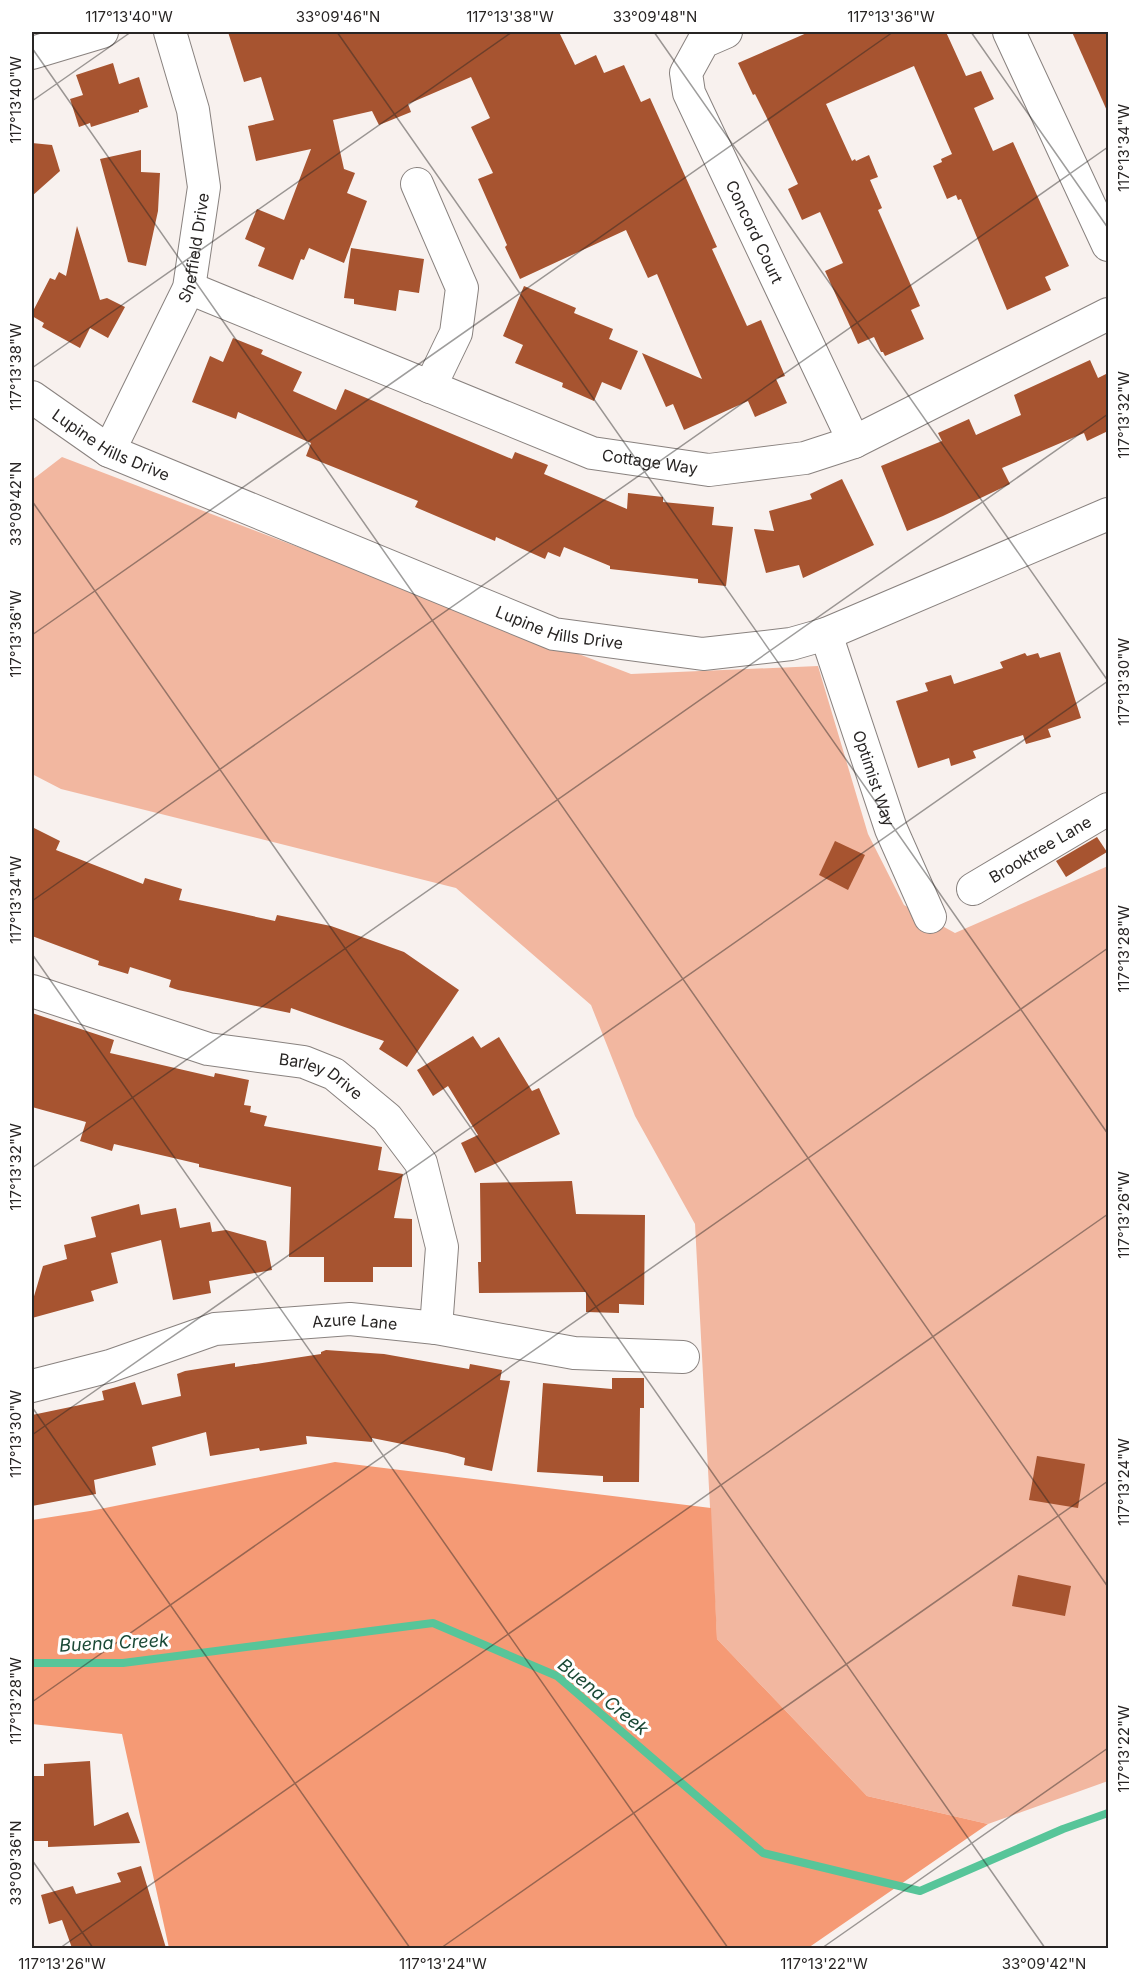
<svg xmlns="http://www.w3.org/2000/svg" width="1140" height="1980" font-family="Inter,sans-serif">
  <style>
    .green { fill: #f2b7a0 }
    .forest { fill: #f59a75 }
    .lines { fill: none; stroke-linecap: round; stroke-linejoin: round }
    .stream { stroke: #57c599; stroke-width: 8 }
    .building { fill: #a75430 }
    .minor-casing { stroke: #89827f; stroke-width: 34 }
    .minor { stroke: #fff; stroke-width: 32 }
    .ticks { fill: none; stroke: #282524; stroke-width: 1.5; stroke-opacity: 0.45 }
    .labels { text-anchor: middle; stroke-width: 6; stroke-linejoin: round; paint-order: stroke }
    .street-label { font-size: 16px; fill: #282524; stroke: #fff }
    .water-label { font-size: 18px; font-style: italic; fill: #1a4936; stroke: #fff }
    .neatline { fill: none; stroke: #282524; stroke-width: 2 }
    .ticks-label { font-size: 15px; text-anchor: middle; fill: #282524 }
  </style>
  <rect width="100%" height="100%" fill="#f8f1ee"/>
  <polygon class="green" points="62,457 631,674 818,666 868,834 904,905 955,933 1108,866 1108,1781 988,1824 867,1796 717,1639 695,1224 635,1116 591,1005 456,888 61,789 32,774 32,480"/>
  <polygon class="forest" points="335,1462 711,1508 717,1639 867,1796 988,1824 808,1948 169,1948 122,1734 32,1724 32,1520 90,1511"/>
  <g class="lines">
    <polyline class="stream" points="32,1663 123,1663 433,1623 557,1676 763,1853 920,1891 1063,1829 1108,1813"/>
  </g>
  <g class="building">
    <polygon points="228,32 559,32 575,65 596,55 604,73 624,65 641,102 650,98 717,247 712,249 747,326 761,320 785,376 776,379 787,403 755,417 748,401 684,430 673,404 666,407 642,353 702,379 657,274 648,278 626,230 520,279 505,247 507,245 478,179 493,173 471,127 490,118 471,77 408,104 411,112 379,125 372,111 333,120 344,169 355,173 347,193 367,201 344,263 309,248 304,260 301,259 293,280 258,266 265,248 245,239 257,209 284,220 311,149 256,161 248,126 274,120 261,77 244,82"/>
    <polygon points="809,32 946,32 966,76 981,71 994,99 974,108 993,151 1013,142 1069,266 1045,277 1051,290 1007,310 961,199 958,200 956,195 947,199 933,166 942,162 941,159 952,154 914,66 826,104 852,161 855,159 856,161 869,155 878,177 870,180 882,208 878,210 920,306 911,310 924,339 885,356 883,352 881,352 874,337 858,344 825,271 843,263 820,212 802,220 788,189 798,184 765,114 755,94 753,95 738,63"/>
    <polygon points="1072,32 1108,32 1108,113"/>
    <polygon points="113,63 119,84 139,77 148,107 139,110 139,112 91,127 90,123 79,127 70,99 83,95 76,75"/>
    <polygon points="32,143 52,145 60,171 32,196"/>
    <polygon points="141,150 141,172 160,173 158,211 146,266 128,262 100,159"/>
    <polygon points="77,226 100,300 107,298 125,307 108,338 90,328 80,348 42,327 44,323 32,316 32,313 50,278 55,280 59,272 66,276"/>
    <polygon points="351,248 424,259 419,293 399,290 396,311 354,304 354,299 344,298"/>
    <polygon points="524,286 576,308 574,313 613,329 609,339 638,351 621,390 602,382 594,401 562,387 563,383 515,363 523,345 503,336"/>
    <polygon points="233,338 263,350 261,354 302,372 293,391 336,410 345,389 512,459 515,452 548,465 544,474 627,509 628,493 663,497 663,502 714,507 712,525 733,527 726,586 698,583 698,579 672,576 610,569 610,566 564,547 560,557 548,552 545,559 496,537 495,541 415,507 418,501 306,456 311,443 238,412 236,419 192,402 210,356 223,362"/>
    <polygon points="1090,360 1098,378 1108,373 1108,431 1087,441 1084,433 1002,468 1010,484 943,516 907,531 881,466 942,441 938,433 969,419 976,435 1021,415 1014,395"/>
    <polygon points="842,479 874,545 803,578 799,565 766,573 754,529 774,531 769,511 812,499 810,494"/>
    <polygon points="1060,652 1081,718 1048,729 1051,737 1026,744 1023,735 973,751 976,758 951,766 949,758 918,768 896,701 928,691 925,683 951,675 954,684 1003,668 1000,662 1025,653 1027,656 1038,653 1040,658"/>
    <polygon points="32,827 60,841 56,850 143,884 145,878 182,889 179,900 275,921 277,915 331,926 404,952 459,990 407,1067 379,1049 384,1041 291,1008 290,1013 178,990 169,987 171,980 130,967 128,974 98,965 99,961 32,936"/>
    <polygon points="1097,837 1107,852 1066,877 1056,861"/>
    <polygon points="835,841 865,855 848,890 819,875"/>
    <polygon points="32,1013 114,1040 110,1053 214,1077 215,1073 249,1080 244,1105 251,1106 250,1112 267,1116 264,1126 382,1147 378,1170 403,1174 394,1218 412,1219 412,1267 373,1267 373,1282 324,1282 324,1257 289,1257 291,1187 199,1167 199,1164 114,1144 112,1151 80,1141 86,1122 32,1107"/>
    <polygon points="473,1036 481,1048 499,1037 532,1091 539,1088 560,1134 475,1173 461,1143 478,1135 448,1086 433,1096 417,1070"/>
    <polygon points="572,1181 576,1214 645,1215 644,1305 619,1304 619,1313 586,1312 586,1292 479,1293 478,1262 481,1262 480,1183"/>
    <polygon points="139,1204 141,1215 176,1208 180,1228 210,1222 212,1232 226,1230 266,1241 272,1270 209,1281 211,1293 173,1300 161,1240 111,1253 118,1283 91,1291 94,1301 32,1318 32,1303 43,1266 67,1259 64,1245 96,1237 91,1217"/>
    <polygon points="326,1350 384,1354 469,1369 470,1364 502,1370 500,1380 510,1381 492,1471 464,1465 465,1458 447,1453 372,1438 372,1442 306,1436 307,1444 260,1451 259,1448 210,1456 206,1432 152,1447 156,1465 94,1480 96,1494 32,1506 32,1415 104,1400 102,1391 135,1382 142,1405 181,1396 177,1374 185,1371 235,1363 235,1367 321,1354 321,1352"/>
    <polygon points="612,1378 644,1378 644,1408 640,1408 639,1482 603,1482 603,1476 537,1472 543,1383 612,1389"/>
    <polygon points="1037,1456 1085,1464 1078,1508 1029,1500"/>
    <polygon points="1018,1575 1071,1586 1065,1616 1012,1606"/>
    <polygon points="90,1761 94,1826 128,1812 140,1843 48,1847 48,1841 32,1841 32,1776 44,1776 44,1764"/>
    <polygon points="141,1866 166,1948 72,1948 62,1920 49,1924 41,1895 73,1886 76,1894 121,1882 117,1873"/>
  </g>
  <g class="lines">
    <defs>
      <g id="minor">
        <path id="s1" d="M726 32 703 42 686 73 689 93 854 442"/>
        <polyline points="1009,32 1108,245"/>
        <polyline points="32,53 102,32"/>
        <polyline points="417,184 462,288 456,333 430,387"/>
        <path id="s2" d="M189 288 592 453 709 470 805 458 854 442 1108 314"/>
        <path id="s3" d="M32 397 109 451 554 634 703 654 791 644 826 634 1108 514"/>
        <path id="s4" d="M109 451 189 288 204 187 193 110 170 32"/>
        <path id="s5" d="M826 634 891 829 930 917"/>
        <path id="s6" d="M973 889 1108 809"/>
        <path id="s7" d="M32 991 208 1049 304 1062 334 1074 387 1118 421 1163 442 1247 436 1328"/>
        <path id="s8" d="M32 1386 110 1366 215 1329 350 1319 436 1328 574 1353 683 1357"/>
      </g>
    </defs>
    <use href="#minor" class="minor-casing"/>
    <use href="#minor" class="minor"/>
  </g>
  <path class="ticks" d="M337 32 1108 1134M654 32 1108 681M971 32 1108 228M32 48 1108 1587M32 101 131 32M32 368 512 32M32 501 1045 1948M32 635 893 32M32 901 1108 147M32 954 728 1948M32 1168 1108 414M32 1407 410 1948M32 1435 1108 681M32 1702 1108 948M32 1860 93 1948M60 1948 1108 1214M441 1948 1108 1481M822 1948 1108 1748"/>
  <g class="labels">
    <g class="street-label">
      <text dy="6" stroke="none"><textPath href="#s1" startOffset="234">Concord Court</textPath></text>
      <text dy="6" stroke="none"><textPath href="#s4" startOffset="222">Sheffield Drive</textPath></text>
      <text dy="6" stroke="none"><textPath href="#s3" startOffset="93">Lupine Hills Drive</textPath></text>
      <text dy="6" stroke="none"><textPath href="#s2" startOffset="494">Cottage Way</textPath></text>
      <text dy="6" stroke="none"><textPath href="#s3" startOffset="579">Lupine Hills Drive</textPath></text>
      <text dy="6" stroke="none"><textPath href="#s5" startOffset="152">Optimist Way</textPath></text>
      <text dy="6" stroke="none"><textPath href="#s6" startOffset="78">Brooktree Lane</textPath></text>
      <text dy="6" stroke="none"><textPath href="#s7" startOffset="303">Barley Drive</textPath></text>
      <text dy="6" stroke="none"><textPath href="#s8" startOffset="332">Azure Lane</textPath></text>
    </g>
    <g class="water-label">
      <text transform="translate(114 1643) rotate(-3)" y="6">Buena Creek</text>
      <text transform="translate(603 1697) rotate(39)" y="6">Buena Creek</text>
    </g>
  </g>
  <rect width="1140" height="1980" fill="none" stroke="#ffffff" stroke-width="66"/>
  <rect x="33" y="33" width="1074" height="1914" class="neatline"/>
  <g class="ticks-label">
    <text x="129" y="22">117°13'40"W</text>
    <text x="338" y="22">33°09'46"N</text>
    <text x="510" y="22">117°13'38"W</text>
    <text x="655" y="22">33°09'48"N</text>
    <text x="891" y="22">117°13'36"W</text>
    <text transform="translate(16 100) rotate(-90)" y="5">117°13'40"W</text>
    <text transform="translate(1124 148) rotate(-90)" y="5">117°13'34"W</text>
    <text transform="translate(16 367) rotate(-90)" y="5">117°13'38"W</text>
    <text transform="translate(1124 415) rotate(-90)" y="5">117°13'32"W</text>
    <text transform="translate(16 504) rotate(-90)" y="5">33°09'42"N</text>
    <text transform="translate(16 634) rotate(-90)" y="5">117°13'36"W</text>
    <text transform="translate(1124 682) rotate(-90)" y="5">117°13'30"W</text>
    <text transform="translate(16 900) rotate(-90)" y="5">117°13'34"W</text>
    <text transform="translate(1124 949) rotate(-90)" y="5">117°13'28"W</text>
    <text transform="translate(16 1167) rotate(-90)" y="5">117°13'32"W</text>
    <text transform="translate(1124 1215) rotate(-90)" y="5">117°13'26"W</text>
    <text transform="translate(16 1434) rotate(-90)" y="5">117°13'30"W</text>
    <text transform="translate(1124 1482) rotate(-90)" y="5">117°13'24"W</text>
    <text transform="translate(16 1701) rotate(-90)" y="5">117°13'28"W</text>
    <text transform="translate(1124 1749) rotate(-90)" y="5">117°13'22"W</text>
    <text transform="translate(16 1863) rotate(-90)" y="5">33°09'36"N</text>
    <text x="62" y="1969">117°13'26"W</text>
    <text x="443" y="1969">117°13'24"W</text>
    <text x="824" y="1969">117°13'22"W</text>
    <text x="1044" y="1969">33°09'42"N</text>
  </g>
</svg>
